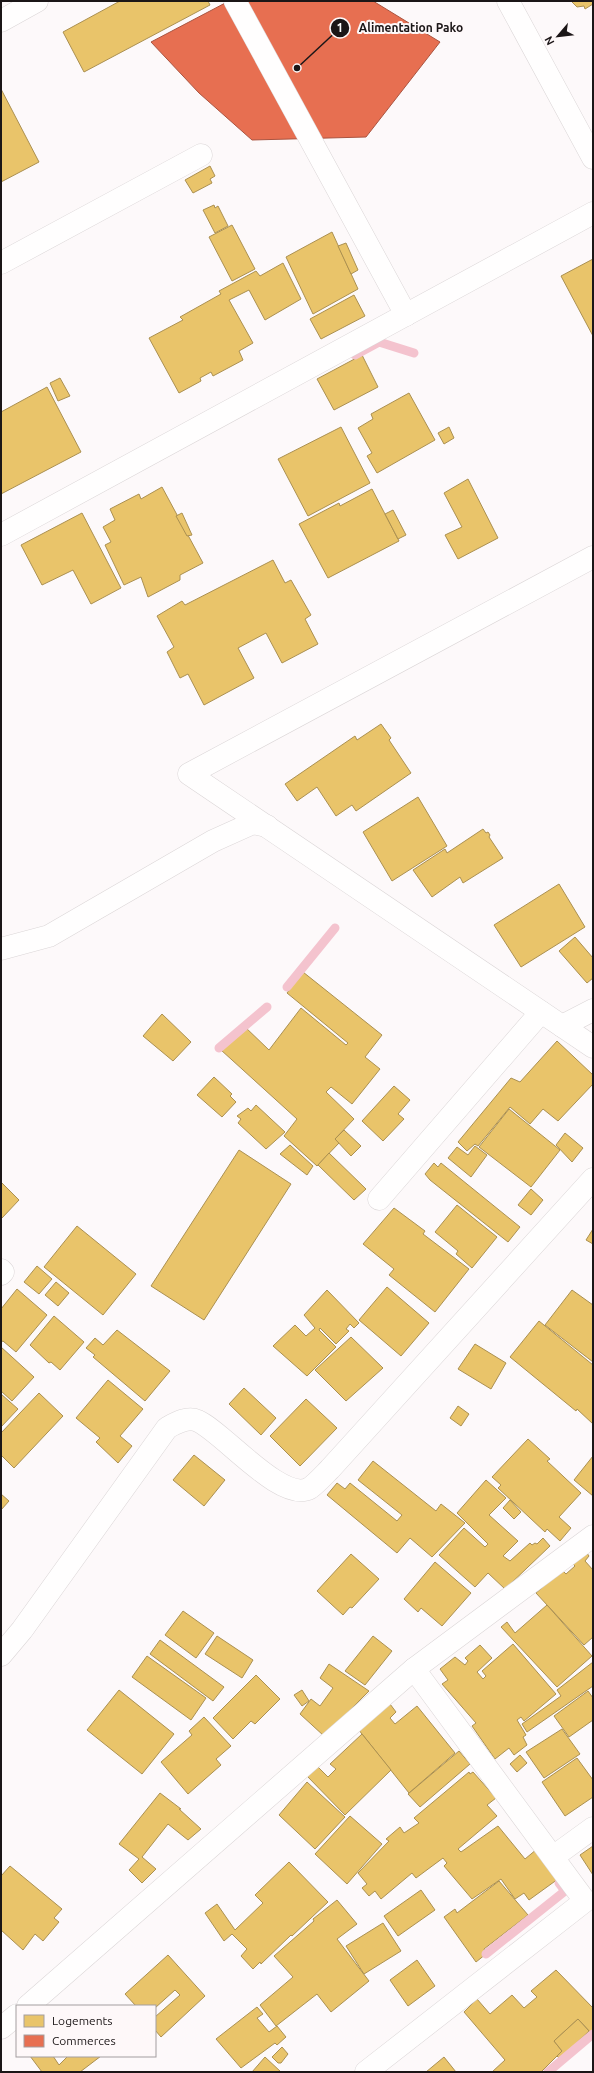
<svg xmlns="http://www.w3.org/2000/svg" width="594" height="2073" font-family="Ubuntu,sans-serif">
  <style>
    .homes { fill: #e9c46a; stroke: #ab9051 }
    .shops { fill: #e76f51; stroke: #aa5440 }
    .lines { fill: none; stroke-linecap: round; stroke-linejoin: round }
    .stream { stroke: #f4c3ce; stroke-width: 9 }
    .minor-casing { stroke: #dbd6d7; stroke-width: 23 }
    .secondary-casing { stroke: #dbd6d7; stroke-width: 23 }
    .minor { stroke: #fffefe; stroke-width: 22 }
    .secondary { stroke: #fffefe; stroke-width: 22 }
    .leader { fill: none; stroke: #1b1617; stroke-width: 1.5 }
    .callout-dot { fill: #1b1617; stroke: #fef8f9; stroke-width: 1.5 }
    .mark-label { font-size: 12px; text-anchor: middle; font-weight: bold; fill: #fff }
    .callout-label { font-size: 12px; text-anchor: middle; font-weight: bold; fill: #1b1617; stroke: #fef8f9; stroke-width: 4; stroke-linejoin: round; paint-order: stroke }
  </style>
  <rect width="100%" height="100%" fill="#fdf9fa"/>
  <g class="homes">
    <polygon points="120,1 208,1 210,5 84,72 63,32"/>
    <polygon points="571,1 593,1 593,4 585,9 584,6 577,7"/>
    <polygon points="1,89 39,162 1,182"/>
    <polygon points="210,166 215,176 210,179 212,183 193,193 185,180"/>
    <polygon points="214,205 215,208 218,206 228,226 215,233 203,210"/>
    <polygon points="232,225 255,269 232,281 209,237"/>
    <polygon points="332,232 358,289 313,314 286,257"/>
    <polygon points="346,243 358,270 351,274 338,246"/>
    <polygon points="593,259 593,336 561,276"/>
    <polygon points="283,263 301,299 265,320 249,290 229,300 253,343 239,351 243,360 213,376 211,372 200,378 201,381 179,393 149,338 183,320 180,317 221,294 219,291 256,271 260,276"/>
    <polygon points="354,295 365,316 321,339 310,319"/>
    <polygon points="362,355 378,387 334,410 317,379"/>
    <polygon points="60,378 70,396 58,401 50,383"/>
    <polygon points="47,387 81,452 1,494 1,412"/>
    <polygon points="409,393 435,440 377,473 367,456 372,453 358,428 373,419 371,414"/>
    <polygon points="341,427 370,483 308,516 278,459"/>
    <polygon points="449,427 454,438 444,444 438,433"/>
    <polygon points="468,479 498,538 458,559 445,535 462,527 444,493"/>
    <polygon points="162,487 203,563 180,575 180,580 148,597 141,577 124,585 105,545 111,542 103,527 115,520 110,509 139,494 141,499"/>
    <polygon points="372,489 399,541 328,578 299,524 339,503 340,506"/>
    <polygon points="393,510 406,535 398,539 385,514"/>
    <polygon points="82,513 121,588 91,604 73,570 42,585 21,545"/>
    <polygon points="182,513 192,535 187,536 176,516"/>
    <polygon points="273,560 285,583 291,580 311,615 305,619 318,644 282,663 266,633 238,648 254,678 204,705 188,674 180,678 167,652 174,647 157,616 182,601 185,605"/>
    <polygon points="381,724 391,738 389,740 411,773 356,811 352,805 336,816 317,787 297,801 285,784 355,736 357,740"/>
    <polygon points="418,797 447,846 392,881 363,832"/>
    <polygon points="483,829 486,833 488,832 490,835 489,837 503,858 463,883 460,877 432,897 413,870 445,849 447,853"/>
    <polygon points="559,884 585,927 521,967 494,925"/>
    <polygon points="575,937 593,958 593,978 587,983 559,951"/>
    <polygon points="303,972 382,1035 365,1057 380,1069 352,1104 331,1087 326,1092 354,1119 335,1139 339,1143 317,1166 284,1136 297,1119 221,1050 244,1026 269,1050 301,1008 346,1045 348,1043 287,993"/>
    <polygon points="162,1014 191,1042 173,1061 143,1036"/>
    <polygon points="557,1041 593,1075 593,1084 558,1121 543,1109 530,1124 510,1107 478,1146 475,1144 467,1151 458,1142 511,1078 520,1082"/>
    <polygon points="214,1077 232,1094 230,1096 236,1102 222,1117 197,1095"/>
    <polygon points="394,1086 410,1100 398,1114 404,1119 383,1141 362,1121"/>
    <polygon points="256,1105 285,1132 266,1149 238,1123 241,1119 237,1116 248,1108 251,1111"/>
    <polygon points="509,1109 560,1150 531,1187 479,1147"/>
    <polygon points="344,1130 361,1146 351,1156 335,1139"/>
    <polygon points="565,1133 583,1148 572,1162 556,1145"/>
    <polygon points="290,1145 313,1166 307,1175 280,1154"/>
    <polygon points="475,1146 487,1155 471,1177 448,1158 457,1147 468,1155"/>
    <polygon points="239,1150 291,1184 204,1320 151,1286"/>
    <polygon points="329,1153 366,1189 354,1200 318,1165"/>
    <polygon points="434,1163 438,1167 441,1163 520,1227 508,1242 430,1180 425,1174"/>
    <polygon points="1,1182 19,1200 2,1218 1,1217"/>
    <polygon points="531,1189 543,1200 531,1215 518,1205"/>
    <polygon points="457,1205 497,1237 472,1268 456,1254 458,1251 435,1232"/>
    <polygon points="394,1208 425,1231 423,1234 469,1269 435,1312 389,1275 394,1269 363,1244"/>
    <polygon points="77,1226 136,1274 103,1315 44,1267"/>
    <polygon points="593,1229 593,1244 586,1240"/>
    <polygon points="37,1266 52,1279 39,1294 24,1282"/>
    <polygon points="56,1282 69,1293 58,1306 45,1295"/>
    <polygon points="387,1287 429,1323 401,1356 359,1320"/>
    <polygon points="17,1289 47,1315 16,1352 3,1341 1,1342 1,1309"/>
    <polygon points="327,1290 359,1323 354,1328 350,1324 346,1329 349,1331 336,1344 320,1328 319,1330 336,1347 307,1376 273,1346 295,1325 306,1336 315,1328 304,1315"/>
    <polygon points="572,1290 593,1305 593,1362 545,1325"/>
    <polygon points="54,1316 84,1342 60,1370 51,1362 49,1363 30,1345"/>
    <polygon points="539,1321 593,1365 593,1424 577,1409 576,1411 510,1357"/>
    <polygon points="117,1330 170,1371 145,1401 93,1357 95,1355 86,1348 95,1338 103,1345"/>
    <polygon points="351,1337 383,1368 346,1401 315,1370"/>
    <polygon points="475,1344 506,1363 491,1389 458,1369"/>
    <polygon points="1,1347 34,1377 12,1401 1,1391"/>
    <polygon points="108,1380 143,1409 120,1436 132,1446 118,1463 96,1442 100,1438 76,1418"/>
    <polygon points="244,1388 276,1418 261,1435 229,1404"/>
    <polygon points="39,1393 63,1416 14,1468 1,1455 1,1433"/>
    <polygon points="1,1394 18,1409 1,1427"/>
    <polygon points="306,1399 337,1428 300,1466 270,1436"/>
    <polygon points="458,1406 469,1414 461,1426 450,1418"/>
    <polygon points="528,1439 550,1459 547,1461 581,1493 559,1517 571,1528 560,1541 547,1529 545,1532 498,1488 501,1485 492,1477"/>
    <polygon points="194,1455 225,1480 204,1506 173,1480"/>
    <polygon points="593,1456 593,1496 574,1480"/>
    <polygon points="373,1461 436,1511 441,1504 465,1523 432,1557 410,1538 397,1553 327,1495 337,1483 345,1489 350,1483 397,1521 402,1515 358,1480"/>
    <polygon points="486,1480 506,1498 489,1515 518,1541 503,1556 510,1561 530,1543 532,1545 535,1543 537,1544 543,1538 550,1546 505,1589 488,1573 475,1587 439,1555 464,1528 485,1547 488,1544 457,1513"/>
    <polygon points="1,1494 9,1501 1,1510"/>
    <polygon points="510,1500 521,1512 514,1519 503,1508"/>
    <polygon points="584,1549 589,1556 585,1561 593,1570 593,1637 584,1645 536,1593 562,1570 566,1574 575,1566 571,1562"/>
    <polygon points="351,1554 379,1579 352,1608 350,1607 343,1615 317,1591"/>
    <polygon points="435,1562 471,1593 442,1626 421,1608 418,1612 404,1599"/>
    <polygon points="547,1605 592,1656 557,1687 501,1627 507,1622 515,1633"/>
    <polygon points="183,1611 214,1633 196,1658 165,1635"/>
    <polygon points="217,1636 253,1660 242,1678 205,1654"/>
    <polygon points="373,1636 392,1651 365,1685 345,1671"/>
    <polygon points="160,1640 224,1687 213,1701 150,1654"/>
    <polygon points="513,1644 556,1694 524,1721 521,1717 517,1720 526,1735 523,1737 527,1745 514,1755 509,1748 495,1759 472,1726 476,1723 442,1684 448,1680 440,1669 455,1657 465,1665 468,1661 465,1658 480,1645 492,1658 477,1672 483,1679 486,1676 482,1671"/>
    <polygon points="147,1656 206,1698 191,1720 132,1677"/>
    <polygon points="593,1662 593,1686 527,1732 522,1724 561,1696 557,1690"/>
    <polygon points="329,1664 369,1691 324,1736 300,1714 311,1699 320,1706 333,1688 320,1678"/>
    <polygon points="256,1675 280,1699 255,1724 251,1721 233,1739 213,1718"/>
    <polygon points="119,1690 174,1734 142,1774 87,1730"/>
    <polygon points="302,1690 309,1701 302,1706 294,1695"/>
    <polygon points="588,1691 593,1698 593,1720 569,1737 554,1716"/>
    <polygon points="390,1704 396,1712 390,1718 395,1724 417,1706 455,1753 409,1793 358,1729"/>
    <polygon points="204,1717 231,1746 216,1759 221,1765 188,1794 161,1762 192,1735 189,1731"/>
    <polygon points="562,1729 580,1754 544,1778 526,1752"/>
    <polygon points="362,1734 391,1770 345,1815 307,1776 317,1766 328,1777 336,1769 330,1764"/>
    <polygon points="459,1751 470,1764 420,1807 408,1794"/>
    <polygon points="520,1755 527,1763 517,1772 510,1764"/>
    <polygon points="577,1758 593,1780 593,1797 565,1816 542,1782"/>
    <polygon points="469,1772 470,1774 473,1772 496,1798 487,1805 497,1816 458,1849 461,1852 498,1826 525,1859 537,1849 558,1879 529,1900 524,1893 515,1899 501,1879 472,1899 444,1866 447,1863 443,1858 416,1878 412,1873 381,1899 375,1891 369,1896 362,1888 367,1884 358,1873 389,1841 386,1839 400,1827 404,1833 419,1823 414,1818"/>
    <polygon points="307,1782 345,1817 315,1849 279,1815"/>
    <polygon points="160,1793 181,1809 179,1809 201,1829 188,1840 168,1824 142,1857 156,1869 142,1883 129,1870 139,1859 119,1844"/>
    <polygon points="350,1816 382,1844 347,1884 315,1854"/>
    <polygon points="593,1846 593,1875 580,1855"/>
    <polygon points="289,1862 328,1902 292,1936 291,1935 261,1964 260,1962 253,1969 241,1956 247,1949 232,1934 224,1941 205,1913 217,1904 235,1930 263,1903 255,1895"/>
    <polygon points="10,1866 62,1909 54,1918 59,1922 43,1941 35,1934 23,1950 1,1930 1,1876"/>
    <polygon points="499,1881 528,1915 484,1949 486,1954 476,1962 444,1917 455,1909 457,1913"/>
    <polygon points="421,1890 435,1910 398,1936 384,1916"/>
    <polygon points="337,1900 357,1924 337,1939 369,1981 331,2012 317,1994 276,2026 260,2005 293,1977 274,1956 314,1921 313,1919"/>
    <polygon points="383,1923 401,1951 364,1974 346,1946"/>
    <polygon points="168,1955 205,1996 161,2037 155,2030 155,2017 180,1995 175,1990 155,2008 155,2006 136,2006 125,1994"/>
    <polygon points="417,1960 435,1986 408,2006 390,1980"/>
    <polygon points="556,1970 593,2008 593,2031 591,2033 578,2019 554,2041 562,2051 541,2072 492,2072 505,2060 464,2012 477,1999 490,2014 512,1995 524,2008 537,1997 531,1991"/>
    <polygon points="257,2007 263,2014 257,2018 269,2032 277,2026 286,2037 277,2045 275,2043 241,2068 216,2039"/>
    <polygon points="578,2019 589,2031 560,2059 557,2056 562,2051 554,2041"/>
    <polygon points="282,2047 288,2054 281,2063 278,2063 272,2057"/>
    <polygon points="30,2056 53,2056 59,2065 68,2056 101,2056 80,2072 42,2072"/>
    <polygon points="265,2057 281,2072 252,2072"/>
    <polygon points="444,2057 456,2072 426,2072"/>
  </g>
  <polygon class="shops" points="229,1 373,1 440,42 366,137 252,140 199,93 151,42"/>
  <g class="lines">
    <g class="stream">
      <polyline points="355,355 379,342 414,353"/>
      <polyline points="287,987 335,928"/>
      <polyline points="219,1048 267,1007"/>
      <polyline points="486,1954 565,1891 559,1883"/>
      <polyline points="548,2072 593,2034"/>
    </g>
    <defs>
      <g id="minor">
        <polyline points="235,1 406,315"/>
        <polyline points="508,1 593,158"/>
        <polyline points="1,263 201,155"/>
        <polyline points="1,535 593,213"/>
        <polyline points="593,557 189,774 593,1047"/>
        <polyline points="1,949 49,936 213,841 253,823 267,826"/>
        <polyline points="562,1026 593,1010"/>
        <polyline points="379,1199 541,1012"/>
        <polyline points="1,1270 3,1272 1,1274"/>
        <path d="M1 1655 22 1630 167 1428C176 1423 188 1416 198 1421 223 1432 282 1504 310 1488 317 1483 324 1475 330 1469L593 1179"/>
        <polyline points="553,1857 593,1828"/>
        <polyline points="28,2006 414,1669 593,1536"/>
        <polyline points="1,2028 17,2015"/>
        <polyline points="366,2072 585,1901 414,1669"/>
      </g>
      <polyline id="secondary" points="1,21 37,1"/>
    </defs>
    <use href="#minor" class="minor-casing"/>
    <use href="#secondary" class="secondary-casing"/>
    <use href="#minor" class="minor"/>
    <use href="#secondary" class="secondary"/>
  </g>
  <path class="leader" d="M297 68L340 28"/>
  <g class="callout-dot">
    <circle cx="297" cy="68" r="4"/>
    <circle cx="340" cy="28" r="10"/>
  </g>
  <g class="mark-label">
    <text x="340" y="32">1</text>
  </g>
  <g class="callout-label">
    <text x="411" y="32">Alimentation Pako</text>
  </g>
  <rect width="594" height="2073" fill="none" stroke="#1b1617" stroke-width="4"/>
  <rect x="16" y="2005" width="140" height="52" fill="#fef8f9" stroke="#a39e9f"/>
  <rect x="24" y="2015" width="20" height="12" fill="#e9c46a" stroke="#a39e9f"/>
  <text x="52" y="2025" font-size="12" fill="#1b1617">Logements</text>
  <rect x="24" y="2035" width="20" height="12" fill="#e76f51" stroke="#a39e9f"/>
  <text x="52" y="2045" font-size="12" fill="#1b1617">Commerces</text>
  <g transform="translate(558 36) rotate(242)" stroke="#fef8f9" stroke-width="3" paint-order="stroke">
  <path d="M0-3L7 15L0 10L-7 15Z" fill="#1b1617"/>
  <text y="-6" font-size="11" font-weight="bold" text-anchor="middle" fill="#1b1617">N</text>
  </g>
</svg>
